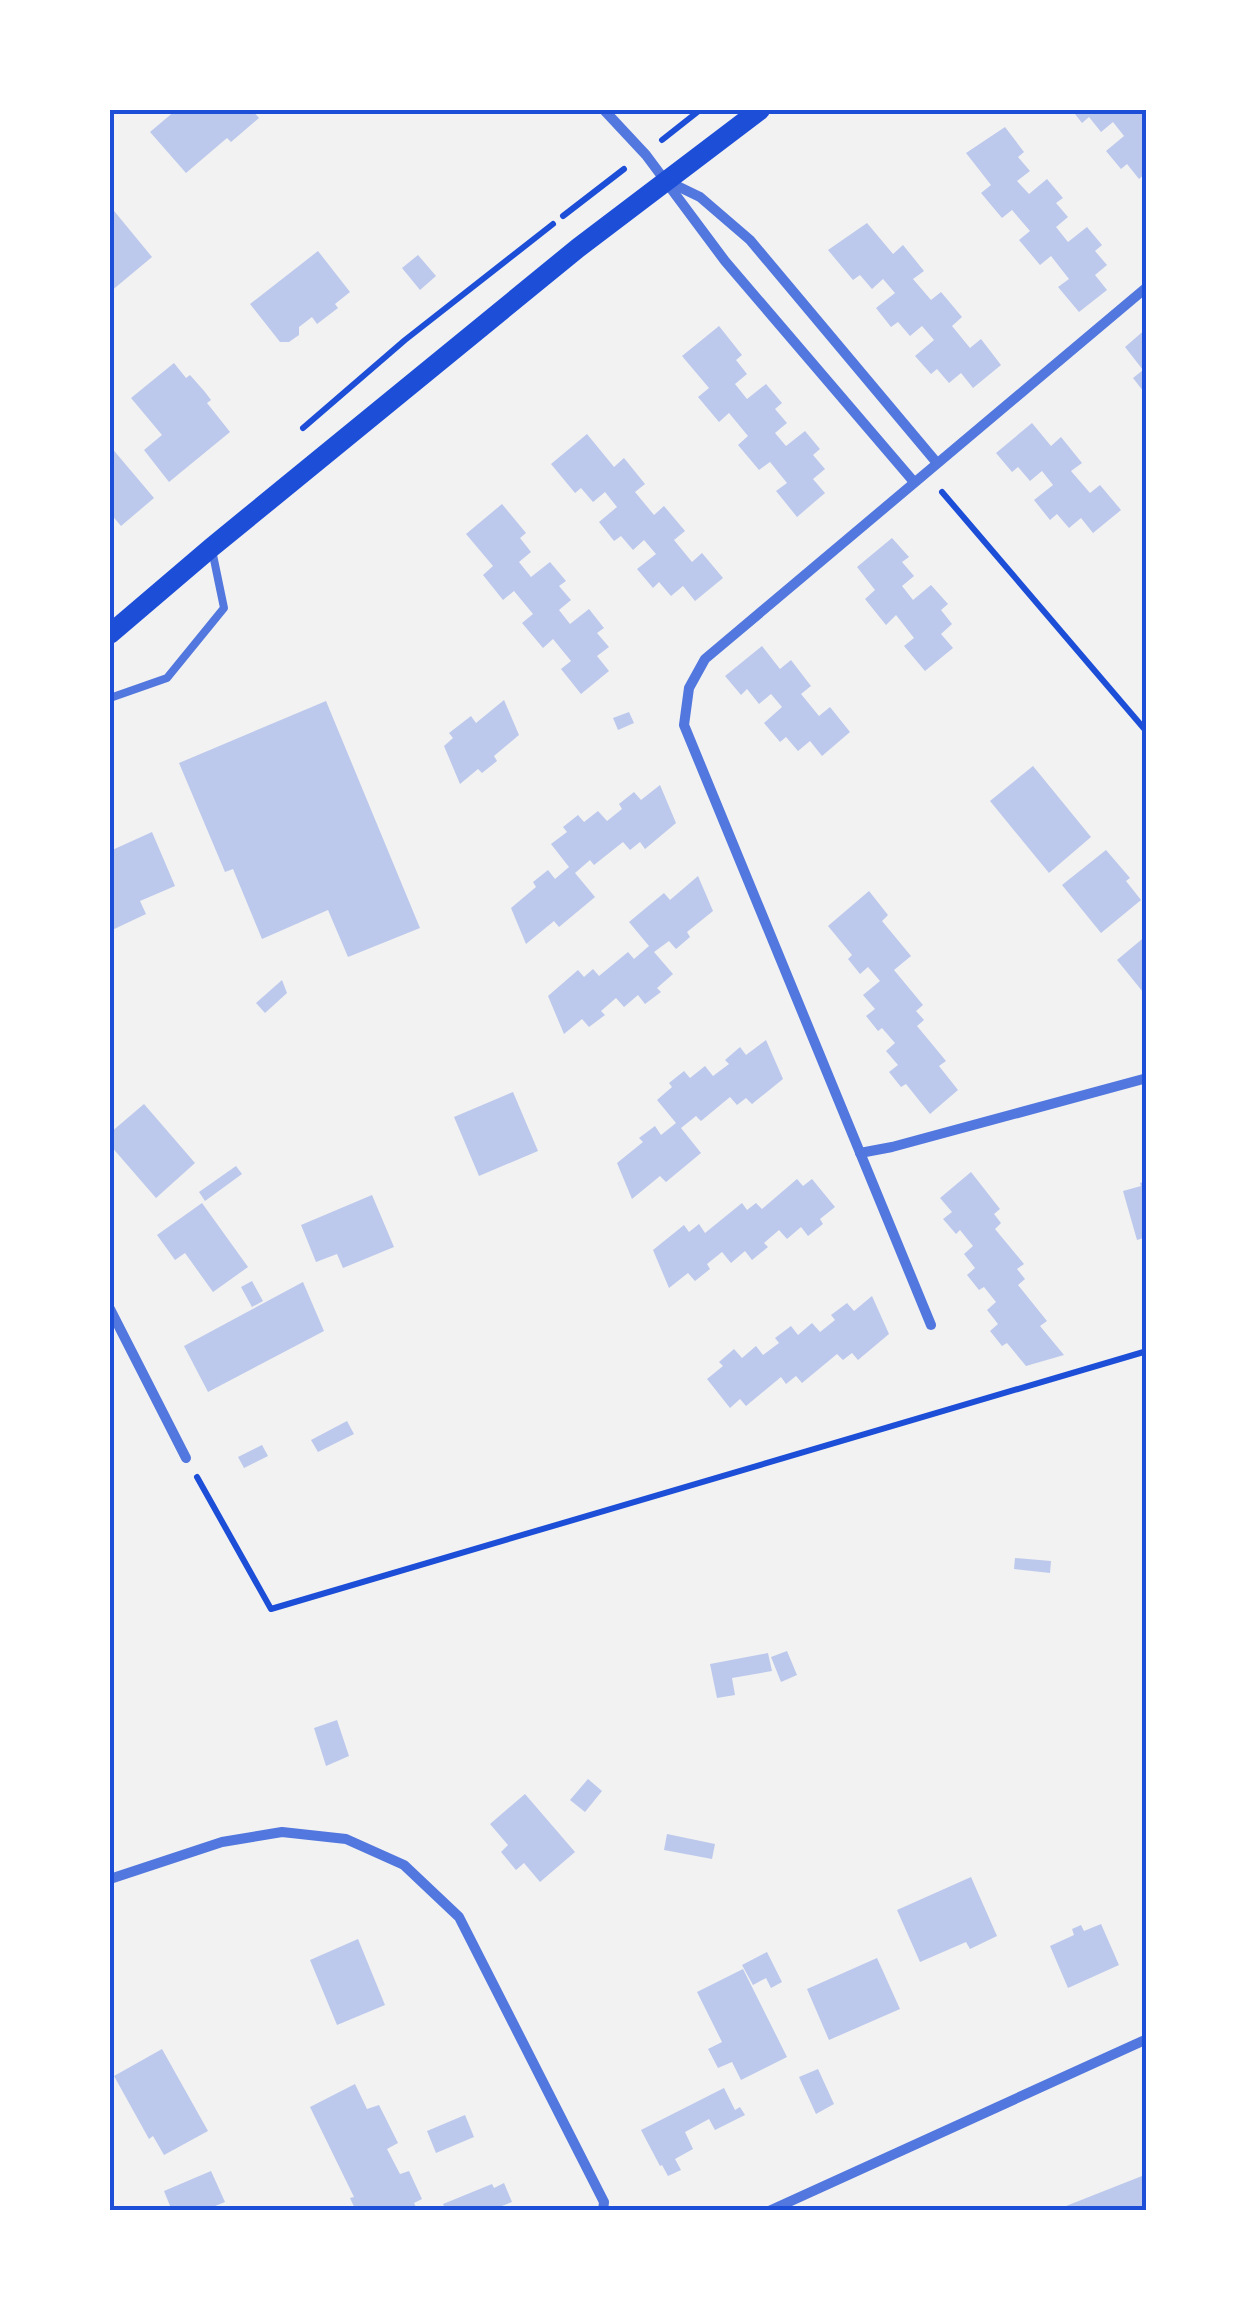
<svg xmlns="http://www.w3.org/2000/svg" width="1257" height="2321" font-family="Karla,sans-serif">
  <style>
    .building { fill: #bdc9ec }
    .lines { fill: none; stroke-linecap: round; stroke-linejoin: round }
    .path { stroke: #1d4ed8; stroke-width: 6 }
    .service { stroke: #5277de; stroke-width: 8 }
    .minor { stroke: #5277de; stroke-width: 10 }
    .secondary { stroke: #1d4ed8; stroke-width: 20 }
    .neatline { fill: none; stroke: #1d4ed8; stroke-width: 4 }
  </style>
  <rect width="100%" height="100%" fill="#f2f2f2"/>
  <g class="building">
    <polygon points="176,110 252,110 259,118 231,142 227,138 186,173 150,132"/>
    <polygon points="1072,110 1147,110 1147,119 1143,122 1147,127 1147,172 1139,179 1127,164 1121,169 1106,151 1124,136 1113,122 1101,132 1089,117 1082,123"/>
    <polygon points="1005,127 1024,152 1018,157 1030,171 1017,181 1029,194 1047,179 1063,198 1056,203 1068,217 1056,227 1068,242 1087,227 1102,245 1095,251 1107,265 1095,275 1107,290 1079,312 1058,287 1069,279 1051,256 1040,265 1019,240 1030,231 1012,210 1002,218 981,193 991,185 966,153"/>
    <polygon points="110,206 152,257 110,292"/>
    <polygon points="867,223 893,254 903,245 924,271 913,279 931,300 941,292 962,317 952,326 970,348 981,339 1001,365 973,388 961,373 949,383 937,369 931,374 915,356 934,340 922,326 910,336 898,322 891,327 876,308 895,293 883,279 872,289 860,275 853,280 828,250"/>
    <polygon points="318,251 350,292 335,304 338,308 317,324 312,317 299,327 299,335 289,342 280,342 250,304"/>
    <polygon points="418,255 436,276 420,290 402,268"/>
    <polygon points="719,326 742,355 736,360 747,374 735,384 747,399 766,384 782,403 775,409 787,423 775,433 786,446 805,431 820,449 813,455 825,469 813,479 825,493 797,517 776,491 787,483 770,462 759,470 738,445 748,436 729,413 719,422 698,397 709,388 682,356"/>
    <polygon points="1147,328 1147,396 1133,378 1143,370 1125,347"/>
    <polygon points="174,363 186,378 190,375 205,392 211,400 207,403 230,432 169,482 144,450 162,435 131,398"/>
    <polygon points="1032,423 1051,446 1061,437 1082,463 1071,471 1090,493 1100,485 1121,510 1093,533 1081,518 1069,528 1057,514 1050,520 1034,500 1053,485 1042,471 1030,481 1018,467 1012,472 996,453"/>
    <polygon points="587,434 614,467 624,458 645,484 635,492 654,515 664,506 685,531 674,540 692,562 702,553 723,578 695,601 683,586 671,596 659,582 653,588 637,569 656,554 644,540 633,550 621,536 614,541 599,522 617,507 605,492 593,502 581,488 575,493 551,464"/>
    <polygon points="110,446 154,498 121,526 110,513"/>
    <polygon points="502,504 526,533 520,538 531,552 519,562 531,577 550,562 566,581 559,586 571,600 559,610 570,624 589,609 604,628 597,633 609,647 597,656 609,671 581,694 561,669 571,661 553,639 543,648 522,623 533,614 514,591 503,600 483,575 493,566 466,534"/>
    <polygon points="892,538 909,557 902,562 914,576 902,586 913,600 931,585 948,604 941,610 952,624 941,634 953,648 925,671 904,646 914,638 896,615 886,625 865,599 875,590 857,567"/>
    <polygon points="762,646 780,669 791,660 811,686 801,694 819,716 830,707 850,732 822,756 810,741 798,751 786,737 780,742 764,723 782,707 771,694 759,704 747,689 741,695 725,676"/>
    <polygon points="504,700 519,735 494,756 497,761 482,773 478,769 460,784 444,746 453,738 449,733 471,716 476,723"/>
    <polygon points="326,701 420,928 348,957 328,910 262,939 233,869 225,872 179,763"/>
    <polygon points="629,712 634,723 618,730 613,718"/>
    <polygon points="1033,766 1091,837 1049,873 990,801"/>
    <polygon points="660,785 676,823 645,849 640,842 630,850 623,842 594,865 590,860 575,873 595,897 559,927 554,921 526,944 511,908 536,887 533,882 548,870 555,879 569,867 551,844 567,832 563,827 578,815 584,822 598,811 607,821 622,809 619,804 634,792 641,800"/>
    <polygon points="152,832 175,886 140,901 146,914 110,931 110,851"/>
    <polygon points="1106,850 1130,878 1126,881 1141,900 1101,933 1062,885"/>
    <polygon points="698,876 713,911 687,932 690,937 676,949 669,941 654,952 673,974 657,988 661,992 645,1004 638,995 624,1007 616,998 601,1011 605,1015 589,1027 582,1019 564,1034 548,996 578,970 584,977 593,969 599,976 628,952 634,959 649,946 629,922 664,893 670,900"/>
    <polygon points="869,891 888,915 882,921 911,956 894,970 923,1005 916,1011 924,1020 917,1026 946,1061 939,1066 958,1090 930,1114 906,1084 901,1087 889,1072 898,1065 886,1051 895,1043 882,1028 878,1031 866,1016 875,1009 863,995 880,981 868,967 860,974 848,959 852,955 828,926"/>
    <polygon points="1147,935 1147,997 1117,960"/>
    <polygon points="282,980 287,993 265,1013 256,1003"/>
    <polygon points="766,1040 783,1079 752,1104 746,1098 737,1105 730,1097 701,1121 696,1116 681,1128 701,1153 666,1182 660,1176 632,1199 617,1163 643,1142 639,1138 655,1126 661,1135 676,1123 657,1100 672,1087 669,1083 684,1071 690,1078 705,1066 713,1076 729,1064 725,1060 740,1047 746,1055"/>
    <polygon points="513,1092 538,1151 479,1176 454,1117"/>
    <polygon points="144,1104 195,1163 156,1198 110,1145 110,1133"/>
    <polygon points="236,1166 242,1174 205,1201 199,1192"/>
    <polygon points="971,1172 1000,1209 994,1214 1001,1223 995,1229 1024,1264 1017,1269 1025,1279 1018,1285 1047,1321 1040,1326 1064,1355 1026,1366 1007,1343 1002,1346 990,1331 998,1324 987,1310 996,1302 984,1287 979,1290 967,1275 975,1268 964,1254 973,1246 960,1230 956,1234 943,1219 952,1212 940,1198"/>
    <polygon points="797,1179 803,1186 812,1179 835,1207 820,1219 823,1224 808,1236 801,1227 787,1239 779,1230 764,1243 768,1247 752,1260 745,1251 731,1263 722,1252 707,1264 710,1269 695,1281 688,1273 669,1288 653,1250 684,1225 689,1232 699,1224 705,1233 742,1203 747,1210 756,1203 762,1209"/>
    <polygon points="1147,1181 1147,1237 1137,1240 1123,1191 1141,1186 1140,1183"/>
    <polygon points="372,1195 394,1247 343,1268 337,1254 316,1262 301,1225"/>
    <polygon points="202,1203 248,1267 213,1292 185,1253 175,1260 157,1235"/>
    <polygon points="252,1281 263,1301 252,1307 241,1287"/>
    <polygon points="303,1282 324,1331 208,1392 184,1346"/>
    <polygon points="872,1296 889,1334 858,1360 852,1353 843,1360 837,1354 802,1383 796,1376 786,1384 781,1377 746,1406 740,1399 730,1408 707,1379 723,1366 719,1362 734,1349 742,1358 756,1346 763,1355 779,1343 775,1338 791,1326 798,1335 812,1323 820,1332 835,1320 831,1315 847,1303 854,1311"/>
    <polygon points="347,1421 354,1434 318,1452 311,1440"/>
    <polygon points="262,1445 268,1456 244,1468 238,1457"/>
    <polygon points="1015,1558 1051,1561 1050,1573 1014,1569"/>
    <polygon points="787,1651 797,1675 781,1682 771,1657"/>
    <polygon points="768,1653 772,1671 732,1678 735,1695 717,1698 710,1664"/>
    <polygon points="337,1720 349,1756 326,1766 314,1728"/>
    <polygon points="588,1779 602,1791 585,1812 570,1800"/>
    <polygon points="525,1794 575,1852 540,1882 524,1863 516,1870 501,1852 508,1845 490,1824"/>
    <polygon points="667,1834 715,1844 712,1859 664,1850"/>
    <polygon points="971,1877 997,1936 970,1949 966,1942 920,1962 897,1910"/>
    <polygon points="1101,1924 1119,1965 1068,1988 1050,1946 1074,1935 1072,1929 1081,1925 1084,1931"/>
    <polygon points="358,1939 385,2005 337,2025 310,1960"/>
    <polygon points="767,1952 782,1982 771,1988 766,1978 753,1985 742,1965"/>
    <polygon points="877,1958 900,2009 829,2040 807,1989"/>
    <polygon points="743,1969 787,2057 741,2080 732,2062 718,2068 708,2049 722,2042 697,1992"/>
    <polygon points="162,2049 208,2131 164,2155 153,2136 149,2139 114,2076"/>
    <polygon points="818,2069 834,2104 816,2114 799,2077"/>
    <polygon points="355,2084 367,2109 379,2105 398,2143 387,2149 400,2174 409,2171 422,2199 414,2203 416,2207 408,2211 356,2211 350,2198 354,2197 310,2107"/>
    <polygon points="724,2088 735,2110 740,2107 745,2115 715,2130 709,2119 685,2132 693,2149 675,2159 681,2170 668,2176 662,2165 660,2166 641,2130"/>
    <polygon points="465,2115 474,2137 436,2153 427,2131"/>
    <polygon points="211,2171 225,2202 203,2211 172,2211 164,2191"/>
    <polygon points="1147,2174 1147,2211 1068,2211 1066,2206"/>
    <polygon points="504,2183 512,2202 502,2206 504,2211 446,2211 443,2204 492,2184 494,2188"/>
  </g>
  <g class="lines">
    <g class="path">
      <polyline points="662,140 700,110"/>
      <polyline points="563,216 624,169"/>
      <polyline points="303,428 405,340 553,224"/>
      <polyline points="942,492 1147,732"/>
      <polyline points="197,1477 271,1609 1147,1351"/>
    </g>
    <polyline class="service" points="110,698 167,678 224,608 212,550"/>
    <g class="minor">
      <polyline points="604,110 646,155 725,261 914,482"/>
      <polyline points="671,183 700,197 750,240 937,463"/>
      <polyline points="860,1153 892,1147 1147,1078"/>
      <polyline points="110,1309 186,1458"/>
      <polyline points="931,1325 684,725 689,688 705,659 1147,287"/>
      <polyline points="110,1879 222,1842 282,1832 346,1839 404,1865 459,1917 604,2202 603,2211"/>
      <polyline points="769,2211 1147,2039"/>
    </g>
    <polyline class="secondary" points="110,634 212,547 578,248 760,110"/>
  </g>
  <rect width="1257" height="2321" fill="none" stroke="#ffffff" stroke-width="225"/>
  <rect x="112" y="112" width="1032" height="2096" class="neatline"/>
</svg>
